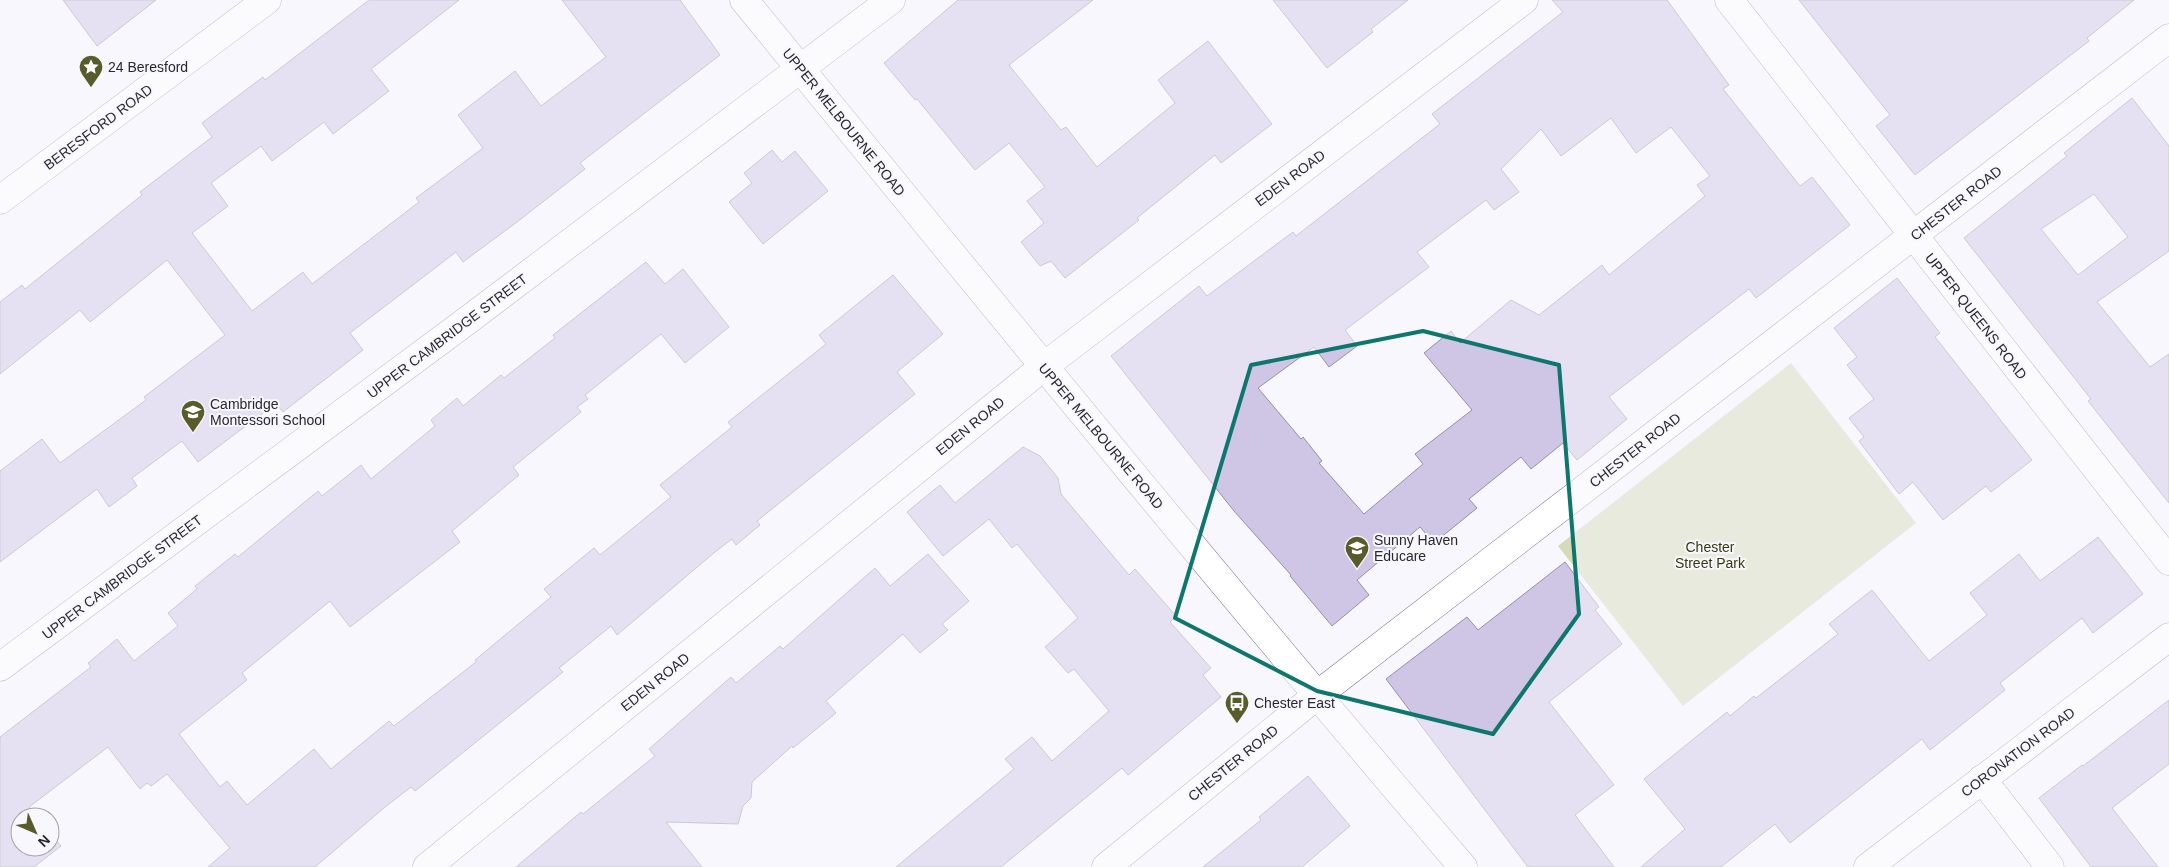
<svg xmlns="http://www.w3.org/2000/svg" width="2169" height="867" font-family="Helvetica,sans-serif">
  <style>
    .green { fill: #d6dab9 }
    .building { fill: #cec6e4; stroke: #958fab; fill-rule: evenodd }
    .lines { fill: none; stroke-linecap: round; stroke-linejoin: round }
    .street-casing { stroke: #79738e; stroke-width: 29 }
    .street { stroke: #fff; stroke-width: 28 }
    .marked { fill: none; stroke: #0f766e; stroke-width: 4; stroke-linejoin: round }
    .labels { text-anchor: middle; stroke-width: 4; stroke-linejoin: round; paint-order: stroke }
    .poi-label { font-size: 14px; fill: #292631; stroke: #f8f7fd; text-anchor: start }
    .street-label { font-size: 14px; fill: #292631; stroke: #f8f7fd }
    .park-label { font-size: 14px; fill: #373a0f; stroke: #f8f7fd }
  </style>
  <rect width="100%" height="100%" fill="#f8f7fd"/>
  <polygon class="green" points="1791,363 1916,523 1683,706 1558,546"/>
  <g class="building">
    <polygon points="63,0 156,0 97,46"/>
    <polygon points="369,0 459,0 371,69 389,91 333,134 324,122 272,161 261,146 211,183 228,206 192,233 252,311 303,272 312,284 419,202 416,198 483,148 458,115 515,71 541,106 606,57 562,0 680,0 720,55 580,163 585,169 517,222 463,262 456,252 350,333 363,350 283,412 276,403 198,462 182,441 132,478 137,486 109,507 97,489 0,562 0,471 42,439 60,463 146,400 144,397 225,335 167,260 90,322 80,310 0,374 0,302 22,285 25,289 142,195 140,192 212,137 202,123 263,77 265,80"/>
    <polygon points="958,0 1093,0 1009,65 1061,130 1066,127 1097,167 1175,103 1158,80 1208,41 1272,124 1221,163 1215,155 1137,218 1139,220 1065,278 1051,261 1040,266 1021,242 1044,223 1027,201 1045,187 1009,143 975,170 917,99 915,100 884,63"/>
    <polygon points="1273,0 1408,0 1371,29 1373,32 1327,68"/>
    <path d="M1552 0H1667L1729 85 1723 89 1800 186 1812 177 1850 225 1756 298 1749 289 1609 397 1627 419 1577 460 1563 443 1531 469 1521 457 1469 499 1477 508 1434 543 1420 527 1357 580 1369 595 1332 626 1290 576 1291 575 1234 511 1111 356 1199 286 1207 296 1293 232 1296 236 1440 124 1432 114 1563 12ZM1611 118 1636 153 1671 127 1710 176 1697 185 1705 196 1609 275 1602 265 1539 315 1511 300 1460 343 1451 331 1424 353 1472 410 1415 454 1423 464 1364 514 1319 463 1322 461 1303 437 1301 439 1258 388 1314 347 1329 367 1357 346 1345 330 1429 267 1417 252 1486 200 1494 210 1519 192 1501 169 1541 129 1561 156Z"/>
    <polygon points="1799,0 2134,0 2087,38 2089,41 1915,175 1876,126 1890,115"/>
    <path d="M2132 98 2169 146V251L2097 302 2150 367 2169 354V503L2088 401 2091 399 1964 238 2067 156 2064 153ZM2094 194 2128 237 2078 275 2041 229Z"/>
    <polygon points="772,150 782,162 795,151 828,191 763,244 729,202 752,183 744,173"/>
    <polygon points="646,262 665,284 683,269 729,327 685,363 661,334 585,395 588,399 577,407 581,412 513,467 519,475 452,531 460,542 350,627 330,601 242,673 247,680 179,734 220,787 227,781 247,805 314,749 331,769 389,721 394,726 476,662 475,660 551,597 544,589 594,548 600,555 671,497 660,485 732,427 728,422 826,344 819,335 893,275 943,334 897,372 915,394 757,521 760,525 736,545 732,539 715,552 617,635 611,626 559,668 563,672 516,710 415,791 411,787 385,807 315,867 208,867 230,848 167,774 151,786 147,783 140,789 108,747 29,807 37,817 20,817 20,847 50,847 50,833 61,846 34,867 0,867 0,737 91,667 88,663 117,639 134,661 178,626 168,613 197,589 195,586 235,554 238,557 318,491 322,496 361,465 371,479 435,426 431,420 457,398 463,406 501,375 504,378 555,338 553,335"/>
    <polygon points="1897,278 1940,333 1935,337 2032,460 1991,492 1986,486 1943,520 1913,482 1899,494 1859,441 1864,437 1849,418 1874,399 1847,365 1857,357 1834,328"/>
    <polygon points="1023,447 1040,456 1058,478 1061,494 1129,575 1135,569 1176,616 1170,622 1211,668 1203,675 1221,697 1128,775 1122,768 1001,867 896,867 1014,769 1005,759 1032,737 1052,761 1109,711 1074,669 1068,673 1045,647 1078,618 1017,544 1012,548 989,519 943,556 907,512 940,485 955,503"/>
    <polygon points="2098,537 2143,594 2093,633 2082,618 2000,683 2005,690 1930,750 1922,739 1790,843 1775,824 1721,867 1641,867 1685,829 1644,779 1727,712 1730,716 1754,696 1756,698 1838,634 1829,624 1872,590 1929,661 1987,615 1970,593 2019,554 2040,581"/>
    <polygon points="928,554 969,601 942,624 948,630 920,653 903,634 826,701 836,713 793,748 792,746 752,782 751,798 743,806 738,824 666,822 702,867 516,867 581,812 583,814 655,756 649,749 731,677 736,683 780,646 783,649 875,568 890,586"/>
    <polygon points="1565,562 1599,607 1595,610 1622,644 1549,702 1614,785 1575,815 1614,867 1528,867 1386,679 1467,617 1478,630"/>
    <polygon points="2169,700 2169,764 2112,808 2158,867 2091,867 2039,798 2082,765 2083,766"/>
    <polygon points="1308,776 1350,826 1302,867 1203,867 1261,820 1259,817"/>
  </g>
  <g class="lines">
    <defs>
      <g id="street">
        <path d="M744 0C982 291 1219 582 1463 867"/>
        <polyline points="1729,0 2169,561"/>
        <polyline points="0,200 267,0"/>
        <polyline points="0,667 464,323 891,0"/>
        <polyline points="1982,779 2050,867"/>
        <polyline points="427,867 1043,367 1524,0"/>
        <polyline points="1106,867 1316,696 2169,38"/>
        <polyline points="1868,867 2169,637"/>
      </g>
    </defs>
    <use href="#street" class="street-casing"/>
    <use href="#street" class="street"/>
  </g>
  <path d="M0 0H2169V867H0ZM1423 331 1559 365 1579 614 1493 734 1317 691 1175 618 1251 365Z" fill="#f8f7fd" fill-opacity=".55" fill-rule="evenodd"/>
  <path class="marked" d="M1423 331 1559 365 1579 614 1493 734 1317 691 1175 618 1251 365Z"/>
  <defs>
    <symbol id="sight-pin" viewBox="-11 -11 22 30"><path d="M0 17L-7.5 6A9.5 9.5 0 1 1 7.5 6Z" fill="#585c2a" stroke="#f8f7fd"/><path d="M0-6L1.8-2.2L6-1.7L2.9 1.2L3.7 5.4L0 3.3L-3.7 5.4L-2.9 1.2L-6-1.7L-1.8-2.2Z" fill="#fff"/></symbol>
    <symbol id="school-pin" viewBox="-11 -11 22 30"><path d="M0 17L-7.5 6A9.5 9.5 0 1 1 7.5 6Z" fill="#585c2a" stroke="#f8f7fd"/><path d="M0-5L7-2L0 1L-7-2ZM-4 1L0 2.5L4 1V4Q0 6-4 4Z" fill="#fff"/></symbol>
    <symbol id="bus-pin" viewBox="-11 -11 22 30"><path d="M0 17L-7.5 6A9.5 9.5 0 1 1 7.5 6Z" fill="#585c2a" stroke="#f8f7fd"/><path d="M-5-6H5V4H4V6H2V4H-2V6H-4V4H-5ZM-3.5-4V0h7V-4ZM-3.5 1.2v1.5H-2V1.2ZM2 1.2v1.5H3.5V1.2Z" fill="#fff"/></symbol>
  </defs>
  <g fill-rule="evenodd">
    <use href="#sight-pin" x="77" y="53" width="28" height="38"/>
    <use href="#school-pin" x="179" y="398" width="28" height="38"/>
    <use href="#school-pin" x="1343" y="534" width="28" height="38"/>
    <use href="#bus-pin" x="1223" y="689" width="28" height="38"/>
  </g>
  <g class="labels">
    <g class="poi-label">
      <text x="108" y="72">24 Beresford</text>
      <text x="210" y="409">Cambridge<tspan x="210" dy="16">Montessori School</tspan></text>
      <text x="1374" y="545">Sunny Haven<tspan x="1374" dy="16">Educare</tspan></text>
      <text x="1254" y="708">Chester East</text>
    </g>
    <g class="street-label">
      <text transform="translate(844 122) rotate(51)" y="5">UPPER MELBOURNE ROAD</text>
      <text transform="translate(98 127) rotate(-37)" y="5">BERESFORD ROAD</text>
      <text transform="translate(1290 178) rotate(-37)" y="5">EDEN ROAD</text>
      <text transform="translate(1956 203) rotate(-38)" y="5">CHESTER ROAD</text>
      <text transform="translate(1976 316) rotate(52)" y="5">UPPER QUEENS ROAD</text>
      <text transform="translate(447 336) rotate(-37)" y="5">UPPER CAMBRIDGE STREET</text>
      <text transform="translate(970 426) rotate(-39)" y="5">EDEN ROAD</text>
      <text transform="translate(1101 436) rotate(50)" y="5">UPPER MELBOURNE ROAD</text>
      <text transform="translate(1635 450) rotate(-38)" y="5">CHESTER ROAD</text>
      <text transform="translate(122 577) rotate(-37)" y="5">UPPER CAMBRIDGE STREET</text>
      <text transform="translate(655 682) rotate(-39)" y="5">EDEN ROAD</text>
      <text transform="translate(2018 752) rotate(-37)" y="5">CORONATION ROAD</text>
      <text transform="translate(1233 763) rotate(-39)" y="5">CHESTER ROAD</text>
    </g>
    <g class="park-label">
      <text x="1710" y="552">Chester<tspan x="1710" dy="16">Street Park</tspan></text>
    </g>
  </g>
  <g transform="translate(35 832) rotate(135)"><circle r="24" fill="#f8f7fd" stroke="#a5a3ab"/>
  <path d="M0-4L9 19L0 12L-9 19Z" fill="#585c2a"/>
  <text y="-8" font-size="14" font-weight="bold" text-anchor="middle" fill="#292631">N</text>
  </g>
</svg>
